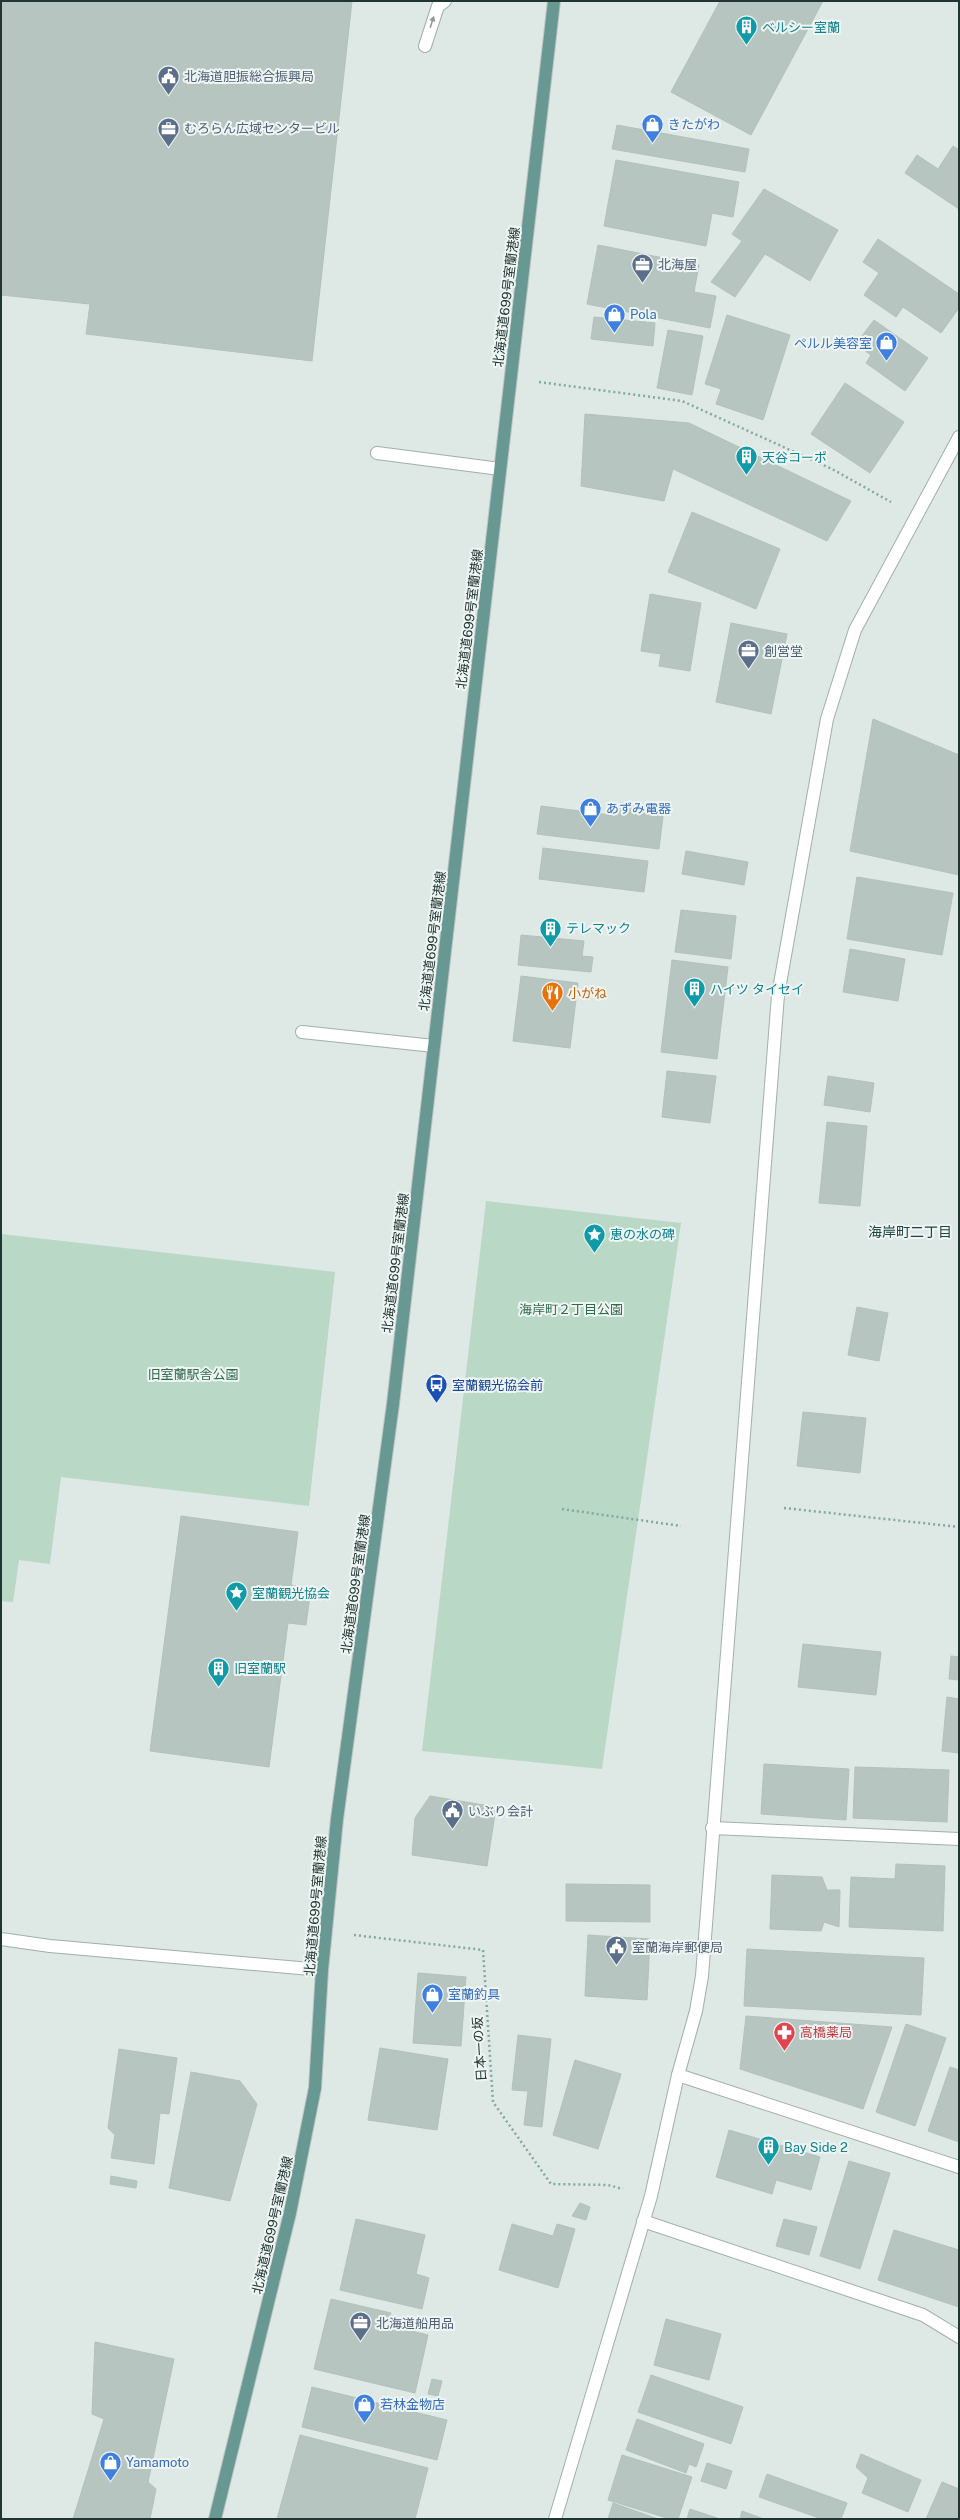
<svg xmlns="http://www.w3.org/2000/svg" width="960" height="2520" font-family="'Public Sans','Noto Sans JP',sans-serif">
  <style>
    .green { fill: #b9d8c5 }
    .building { fill: #b7c5c1; stroke: #b2c1bc }
    .lines { fill: none; stroke-linecap: round; stroke-linejoin: round }
    .minor-casing { stroke: #a2afac; stroke-width: 14 }
    .major-casing { stroke: #bcc3c2; stroke-width: 14 }
    .path { stroke: #82a9a1; stroke-width: 2.5; stroke-dasharray: 2 3; stroke-linecap: butt }
    .minor { stroke: #fff; stroke-width: 12 }
    .major { stroke: #679992; stroke-width: 12 }
    .oneway { fill: #909a99 }
    .labels { text-anchor: middle; stroke-width: 4; stroke-linejoin: round; paint-order: stroke }
    .culture-label { font-size: 13px; fill: #0d838f; stroke: #eef5f3; text-anchor: start }
    .service-label { font-size: 13px; fill: #4e5e75; stroke: #eef5f3; text-anchor: start }
    .shop-label { font-size: 13px; fill: #366cbe; stroke: #eef5f3; text-anchor: start }
    .street-label { font-size: 13px; fill: #213633; stroke: #eef5f3 }
    .food-label { font-size: 13px; fill: #c56008; stroke: #eef5f3; text-anchor: start }
    .park-label { font-size: 13px; fill: #30694c; stroke: #eef5f3 }
    .transit-label { font-size: 13px; fill: #164399; stroke: #eef5f3; text-anchor: start }
    .health-label { font-size: 13px; fill: #be3a42; stroke: #eef5f3; text-anchor: start }
    .neighbourhood-label { font-size: 14px; fill: #204641; stroke: #eef5f3 }
  </style>
  <rect width="100%" height="100%" fill="#dee8e5"/>
  <g class="green">
    <polygon points="486,1201 681,1223 602,1769 422,1751"/>
    <polygon points="1,1234 335,1272 309,1506 61,1477 50,1564 19,1560 13,1602 1,1601"/>
  </g>
  <g class="building">
    <polygon points="1,1 352,1 312,361 86,334 90,304 1,295"/>
    <polygon points="720,1 823,1 751,135 671,92"/>
    <polygon points="617,125 749,149 745,172 612,149"/>
    <polygon points="953,146 959,150 959,209 905,173 917,155 938,169"/>
    <polygon points="616,160 739,182 733,217 712,213 706,246 604,226"/>
    <polygon points="764,189 838,230 810,281 765,254 735,297 711,282 742,241 732,234"/>
    <polygon points="878,239 959,294 959,308 941,333 903,307 896,317 864,295 879,273 863,262"/>
    <polygon points="598,245 699,265 694,292 716,296 710,328 587,304"/>
    <polygon points="727,315 790,335 763,420 716,404 721,389 705,384"/>
    <polygon points="594,317 655,323 653,346 591,339"/>
    <polygon points="874,320 928,358 905,391 866,363 871,355 856,344"/>
    <polygon points="668,330 703,336 692,395 657,388"/>
    <polygon points="845,383 904,422 870,473 811,434"/>
    <polygon points="585,414 689,423 851,501 827,541 673,469 664,501 581,486"/>
    <polygon points="692,512 780,549 756,609 668,572"/>
    <polygon points="650,594 701,603 690,671 659,666 661,654 641,651"/>
    <polygon points="731,623 787,634 771,714 716,702"/>
    <polygon points="873,719 959,755 959,875 850,851"/>
    <polygon points="620,803 664,808 659,849 537,834 541,806 618,816"/>
    <polygon points="543,848 648,861 644,892 539,879"/>
    <polygon points="686,851 748,862 744,885 682,874"/>
    <polygon points="857,877 953,893 942,955 847,939"/>
    <polygon points="681,910 736,916 731,959 675,952"/>
    <polygon points="521,935 584,941 582,956 593,957 591,972 518,965"/>
    <polygon points="850,949 905,959 898,1001 843,992"/>
    <polygon points="672,960 728,967 717,1059 661,1052"/>
    <polygon points="521,976 578,983 570,1048 513,1041"/>
    <polygon points="667,1071 716,1076 710,1123 662,1117"/>
    <polygon points="828,1076 874,1083 870,1112 824,1105"/>
    <polygon points="827,1122 867,1126 860,1206 819,1203"/>
    <polygon points="857,1307 888,1313 879,1361 848,1355"/>
    <polygon points="803,1412 866,1418 860,1473 797,1466"/>
    <polygon points="181,1516 298,1532 291,1585 311,1588 306,1625 288,1623 269,1767 150,1751"/>
    <polygon points="803,1644 881,1652 876,1695 798,1687"/>
    <polygon points="951,1656 959,1657 959,1680 949,1679"/>
    <polygon points="947,1697 959,1699 959,1753 942,1751"/>
    <polygon points="764,1764 849,1769 846,1820 761,1814"/>
    <polygon points="855,1767 949,1770 947,1822 853,1818"/>
    <polygon points="430,1796 496,1807 487,1866 412,1855 415,1818"/>
    <polygon points="896,1864 945,1866 943,1931 849,1927 851,1877 895,1879"/>
    <polygon points="772,1875 822,1877 827,1890 840,1890 839,1927 824,1922 821,1931 770,1929"/>
    <polygon points="566,1884 650,1885 650,1922 566,1921"/>
    <polygon points="588,1935 650,1939 647,2000 585,1996"/>
    <polygon points="747,1949 924,1958 921,2015 744,2006"/>
    <polygon points="418,1973 466,1977 461,2046 413,2043"/>
    <polygon points="746,2016 892,2027 863,2109 740,2069"/>
    <polygon points="906,2024 946,2038 915,2126 876,2112"/>
    <polygon points="518,2035 551,2039 542,2127 524,2125 528,2091 512,2090"/>
    <polygon points="380,2048 448,2059 437,2130 368,2120"/>
    <polygon points="119,2049 177,2058 169,2114 160,2113 154,2164 111,2158 115,2135 108,2128"/>
    <polygon points="575,2060 621,2074 598,2149 553,2135"/>
    <polygon points="950,2067 959,2070 959,2142 928,2131"/>
    <polygon points="191,2072 240,2081 257,2104 230,2201 169,2188"/>
    <polygon points="729,2130 820,2157 811,2190 776,2180 772,2194 716,2177"/>
    <polygon points="849,2161 890,2173 860,2269 820,2256"/>
    <polygon points="111,2176 137,2181 136,2188 110,2184"/>
    <polygon points="580,2203 590,2207 586,2220 572,2216"/>
    <polygon points="356,2219 425,2235 416,2274 429,2278 422,2309 340,2290"/>
    <polygon points="784,2219 817,2227 809,2255 776,2246"/>
    <polygon points="512,2224 553,2236 557,2224 575,2229 558,2288 499,2270"/>
    <polygon points="894,2230 959,2250 959,2307 878,2280"/>
    <polygon points="331,2299 391,2313 388,2325 428,2335 415,2393 314,2369"/>
    <polygon points="666,2319 721,2334 709,2380 654,2365"/>
    <polygon points="95,2342 174,2359 148,2482 156,2489 150,2519 73,2519 104,2419 92,2414"/>
    <polygon points="651,2375 743,2407 731,2444 638,2412"/>
    <polygon points="432,2379 442,2381 438,2396 428,2394"/>
    <polygon points="312,2387 447,2420 437,2460 302,2427"/>
    <polygon points="637,2419 704,2444 696,2467 689,2464 686,2473 626,2450"/>
    <polygon points="300,2435 428,2468 415,2519 277,2519"/>
    <polygon points="861,2454 921,2480 908,2512 862,2493 868,2478 856,2467"/>
    <polygon points="622,2455 692,2477 678,2519 670,2519 608,2500"/>
    <polygon points="707,2463 732,2471 726,2489 701,2481"/>
    <polygon points="767,2474 847,2503 841,2519 822,2519 759,2497"/>
    <polygon points="942,2482 959,2489 959,2519 926,2519"/>
    <polygon points="613,2503 658,2519 608,2519"/>
    <polygon points="690,2509 720,2519 687,2519"/>
    <polygon points="742,2511 764,2519 740,2519"/>
  </g>
  <g class="lines">
    <defs>
      <g id="minor">
        <polyline points="425,46 438,6 445,1"/>
        <polyline points="377,453 500,469"/>
        <polyline points="302,1032 434,1046"/>
        <polyline points="712,1828 959,1839"/>
        <polyline points="1,1939 50,1946 322,1970"/>
        <polyline points="678,2075 959,2167"/>
        <polyline points="643,2221 923,2315 959,2337"/>
        <polyline points="555,2519 651,2196 678,2075 696,2011 702,1976 778,995 827,719 855,630 959,437"/>
      </g>
      <polyline id="major" points="215,2519 290,2213 315,2088 322,1970 337,1819 393,1404 554,1"/>
    </defs>
    <use href="#minor" class="minor-casing"/>
    <use href="#major" class="major-casing"/>
    <g class="path">
      <polyline points="539,382 682,401 832,469 891,502"/>
      <polyline points="784,1508 959,1527"/>
      <polyline points="562,1509 681,1526"/>
      <polyline points="354,1935 483,1950 493,2102 551,2184 608,2185 623,2189"/>
    </g>
    <use href="#minor" class="minor"/>
    <use href="#major" class="major"/>
  </g>
  <defs><path id="oneway-solid" d="M-6-.8H1V-3.2L6.5 0L1 3.2V.8H-6Z"/></defs>
  <use class="oneway" href="#oneway-solid" transform="translate(432 22) rotate(-72)"/>
  <defs>
    <symbol id="building-pin" viewBox="-11 -11 22 30"><path d="M0 17L-7.5 6A9.5 9.5 0 1 1 7.5 6Z" fill="#0f9aa8" stroke="#eef5f3"/><path d="M-4-6H4V6H1V3H-1V6H-4ZM-2.5-4.3h1.7v1.8h-1.7ZM.8-4.3h1.7v1.8H.8ZM-2.5-1h1.7V.8h-1.7ZM.8-1h1.7V.8H.8Z" fill="#fff"/></symbol>
    <symbol id="civic-pin" viewBox="-11 -11 22 30"><path d="M0 17L-7.5 6A9.5 9.5 0 1 1 7.5 6Z" fill="#5c6f8a" stroke="#eef5f3"/><path d="M-.6-6.5H3V-4.5H.6V-3L4-1V1h2V6H-6V1h2V-1L-.6-3ZM-1.2 2.5V6h2.4V2.5Z" fill="#fff"/></symbol>
    <symbol id="shop-pin" viewBox="-11 -11 22 30"><path d="M0 17L-7.5 6A9.5 9.5 0 1 1 7.5 6Z" fill="#3f7fe0" stroke="#eef5f3"/><path d="M-5-2.5h2.3a2.7 3.5 0 0 1 5.4 0H5L5.5 6h-11ZM-1.5-2.5h3a1.5 2.3 0 0 0-3 0Z" fill="#fff"/></symbol>
    <symbol id="office-pin" viewBox="-11 -11 22 30"><path d="M0 17L-7.5 6A9.5 9.5 0 1 1 7.5 6Z" fill="#5c6f8a" stroke="#eef5f3"/><path d="M-6-3h4V-5.5h4V-3h4V5H-6ZM-1-4.5V-3h2v-1.5ZM-6 0V1H6V0Z" fill="#fff"/></symbol>
    <symbol id="restaurant-pin" viewBox="-11 -11 22 30"><path d="M0 17L-7.5 6A9.5 9.5 0 1 1 7.5 6Z" fill="#e8710a" stroke="#eef5f3"/><path d="M-5-6h1v4h1v-4h1v4h1v-4h1v5L-1.5 .5V6h-2V.5L-5-1ZM5-6V6H3V1.5H1.5Q1.5-4 5-6Z" fill="#fff"/></symbol>
    <symbol id="sight-pin" viewBox="-11 -11 22 30"><path d="M0 17L-7.5 6A9.5 9.5 0 1 1 7.5 6Z" fill="#0f9aa8" stroke="#eef5f3"/><path d="M0-6L1.8-2.2L6-1.7L2.9 1.2L3.7 5.4L0 3.3L-3.7 5.4L-2.9 1.2L-6-1.7L-1.8-2.2Z" fill="#fff"/></symbol>
    <symbol id="bus-pin" viewBox="-11 -11 22 30"><path d="M0 17L-7.5 6A9.5 9.5 0 1 1 7.5 6Z" fill="#1a4fb4" stroke="#eef5f3"/><path d="M-5-6H5V4H4V6H2V4H-2V6H-4V4H-5ZM-3.5-4V0h7V-4ZM-3.5 1.2v1.5H-2V1.2ZM2 1.2v1.5H3.5V1.2Z" fill="#fff"/></symbol>
    <symbol id="pharmacy-pin" viewBox="-11 -11 22 30"><path d="M0 17L-7.5 6A9.5 9.5 0 1 1 7.5 6Z" fill="#e0444e" stroke="#eef5f3"/><path d="M-2-6h4v4h4v4h-4v4h-4v-4h-4v-4h4Z" fill="#fff"/></symbol>
  </defs>
  <g fill-rule="evenodd">
    <use href="#building-pin" x="734" y="14" width="25" height="34"/>
    <use href="#civic-pin" x="156" y="64" width="25" height="34"/>
    <use href="#shop-pin" x="640" y="112" width="25" height="34"/>
    <use href="#office-pin" x="156" y="116" width="25" height="34"/>
    <use href="#office-pin" x="630" y="252" width="25" height="34"/>
    <use href="#shop-pin" x="602" y="302" width="25" height="34"/>
    <use href="#shop-pin" x="874" y="330" width="25" height="34"/>
    <use href="#building-pin" x="734" y="444" width="25" height="34"/>
    <use href="#office-pin" x="736" y="638" width="25" height="34"/>
    <use href="#shop-pin" x="578" y="796" width="25" height="34"/>
    <use href="#building-pin" x="538" y="916" width="25" height="34"/>
    <use href="#building-pin" x="682" y="976" width="25" height="34"/>
    <use href="#restaurant-pin" x="540" y="980" width="25" height="34"/>
    <use href="#sight-pin" x="582" y="1222" width="25" height="34"/>
    <use href="#bus-pin" x="424" y="1372" width="25" height="34"/>
    <use href="#sight-pin" x="224" y="1580" width="25" height="34"/>
    <use href="#building-pin" x="206" y="1656" width="25" height="34"/>
    <use href="#civic-pin" x="440" y="1798" width="25" height="34"/>
    <use href="#civic-pin" x="604" y="1934" width="25" height="34"/>
    <use href="#shop-pin" x="420" y="1982" width="25" height="34"/>
    <use href="#pharmacy-pin" x="772" y="2020" width="25" height="34"/>
    <use href="#building-pin" x="756" y="2134" width="25" height="34"/>
    <use href="#office-pin" x="348" y="2310" width="25" height="34"/>
    <use href="#shop-pin" x="352" y="2392" width="25" height="34"/>
    <use href="#shop-pin" x="98" y="2450" width="25" height="34"/>
  </g>
  <g class="labels">
    <g class="culture-label">
      <text x="762" y="32">ベルシー室蘭</text>
      <text x="762" y="462">天谷コーポ</text>
      <text x="566" y="933">テレマック</text>
      <text x="710" y="994">ハイツ タイセイ</text>
      <text x="610" y="1239">恵の水の碑</text>
      <text x="252" y="1598">室蘭観光協会</text>
      <text x="234" y="1673">旧室蘭駅</text>
      <text x="784" y="2152">Bay Side 2</text>
    </g>
    <g class="service-label">
      <text x="184" y="81">北海道胆振総合振興局</text>
      <text x="184" y="133">むろらん広域センタービル</text>
      <text x="658" y="269">北海屋</text>
      <text x="764" y="656">創営堂</text>
      <text x="468" y="1816">いぶり会計</text>
      <text x="632" y="1952">室蘭海岸郵便局</text>
      <text x="376" y="2328">北海道船用品</text>
    </g>
    <g class="shop-label">
      <text x="668" y="129">きたがわ</text>
      <text x="630" y="319">Pola</text>
      <text x="872" y="348" text-anchor="end">ペルル美容室</text>
      <text x="606" y="813">あずみ電器</text>
      <text x="448" y="1999">室蘭釣具</text>
      <text x="380" y="2409">若林金物店</text>
      <text x="126" y="2467">Yamamoto</text>
    </g>
    <g class="street-label">
      <text transform="translate(506 297) rotate(-83)" y="5">北海道道699号室蘭港線</text>
      <text transform="translate(469 619) rotate(-83)" y="5">北海道道699号室蘭港線</text>
      <text transform="translate(432 941) rotate(-83)" y="5">北海道道699号室蘭港線</text>
      <text transform="translate(395 1263) rotate(-83)" y="5">北海道道699号室蘭港線</text>
      <text transform="translate(355 1584) rotate(-82)" y="5">北海道道699号室蘭港線</text>
      <text transform="translate(315 1906) rotate(-85)" y="5">北海道道699号室蘭港線</text>
      <text transform="translate(479 2049) rotate(-94)" y="5">日本一の坂</text>
      <text transform="translate(272 2225) rotate(-77)" y="5">北海道道699号室蘭港線</text>
    </g>
    <g class="food-label">
      <text x="568" y="998">小がね</text>
    </g>
    <g class="park-label">
      <text x="571" y="1314">海岸町２丁目公園</text>
      <text x="193" y="1379">旧室蘭駅舎公園</text>
    </g>
    <g class="transit-label">
      <text x="452" y="1390">室蘭観光協会前</text>
    </g>
    <g class="health-label">
      <text x="800" y="2037">高橋薬局</text>
    </g>
    <g class="neighbourhood-label">
      <text x="910" y="1237">海岸町二丁目</text>
    </g>
  </g>
  <rect width="960" height="2520" fill="none" stroke="#213633" stroke-width="4"/>
</svg>
